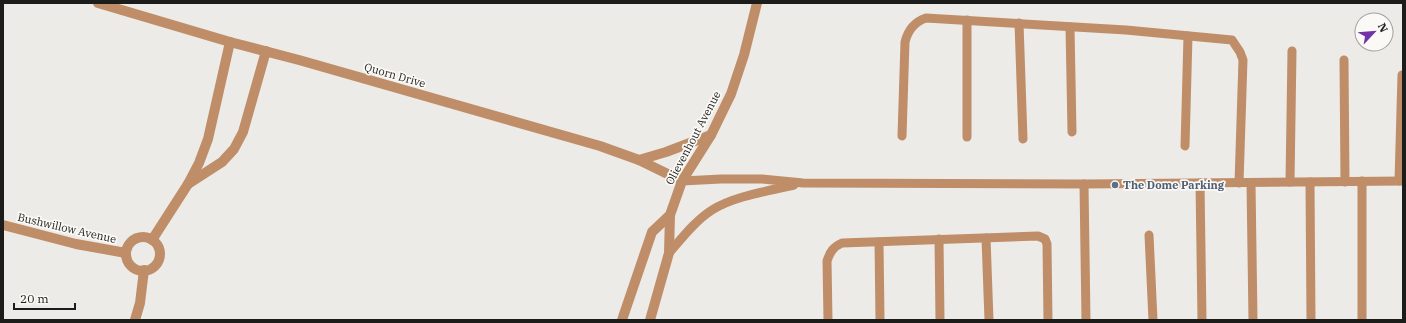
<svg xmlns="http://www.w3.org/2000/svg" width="1406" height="323" font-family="'IBM Plex Serif',serif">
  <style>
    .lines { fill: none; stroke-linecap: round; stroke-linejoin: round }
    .lane { stroke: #bf8e68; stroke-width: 9 }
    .street { stroke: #bf8e68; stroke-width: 10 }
    .service-dot { fill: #5c6f8a; stroke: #faf9f5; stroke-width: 1.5 }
    .labels { text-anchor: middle; stroke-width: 3.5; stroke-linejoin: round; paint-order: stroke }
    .street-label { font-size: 11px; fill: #1c1c1b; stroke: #faf9f5 }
    .service-label { font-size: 11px; font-weight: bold; fill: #4e5e75; stroke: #faf9f5; text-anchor: start }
  </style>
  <rect width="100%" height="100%" fill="#edebe8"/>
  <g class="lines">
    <g class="lane">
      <polyline points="967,20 967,137"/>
      <polyline points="1019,23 1023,139"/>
      <polyline points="1070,27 1072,132"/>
      <polyline points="1344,60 1345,182"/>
      <path d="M902 136 905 42C908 30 914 22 926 18L1126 30 1232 40 1240 52 1243 60 1239 183"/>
      <polyline points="1185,146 1188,36"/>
      <polyline points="682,181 721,179 762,179 803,183 1084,184 1403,181"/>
      <polyline points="1399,181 1402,75"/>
      <polyline points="1290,182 1292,51"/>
      <polyline points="1310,182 1311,320"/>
      <polyline points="1200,183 1202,320"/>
      <polyline points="1251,183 1253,320"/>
      <polyline points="1084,184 1086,320"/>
      <polyline points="1149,235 1153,320"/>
      <polyline points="986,238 989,320"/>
      <polyline points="939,239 940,320"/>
      <polyline points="879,242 880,320"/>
      <path d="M669 253C682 238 695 221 712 210 734 196 769 191 794 185"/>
      <path d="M828 320 827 261C830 252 833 247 842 243L1038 236 1045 239 1047 244 1048 320"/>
      <polyline points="1362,320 1362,181"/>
    </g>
    <g class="street">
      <polyline points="98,3 230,42 299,60 600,146 639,160 682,181"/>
      <polyline points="639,160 666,152 711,135"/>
      <polyline points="188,184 222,162 234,149 243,132 266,51"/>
      <polyline points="3,225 76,244 126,253"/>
      <circle cx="143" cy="254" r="17"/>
      <polyline points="152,240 188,184 199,163 208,139 230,42"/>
      <polyline points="135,320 140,303 144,270"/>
      <polyline points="622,320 652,232 670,215"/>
      <polyline points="650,320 669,253 670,215 682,181 711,135 731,94 744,55 757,3"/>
    </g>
  </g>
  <circle class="service-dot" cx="1115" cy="185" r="4"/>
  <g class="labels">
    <g class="street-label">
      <text transform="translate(395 75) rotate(16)" y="4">Quorn Drive</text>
      <text transform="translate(693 138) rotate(-62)" y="4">Olievenhout Avenue</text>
      <text transform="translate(67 228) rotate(13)" y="4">Bushwillow Avenue</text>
    </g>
    <g class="service-label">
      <text x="1123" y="189">The Dome Parking</text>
    </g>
  </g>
  <rect width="1406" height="323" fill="none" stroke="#1c1c1b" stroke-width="8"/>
  <g transform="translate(1374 32) rotate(64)"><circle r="19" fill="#faf9f5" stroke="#a1a19e"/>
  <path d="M0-3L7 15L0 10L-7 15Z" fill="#7233a8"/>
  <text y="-6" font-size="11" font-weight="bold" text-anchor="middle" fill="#1c1c1b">N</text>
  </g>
  <path d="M14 303v6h61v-6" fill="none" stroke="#1c1c1b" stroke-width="2"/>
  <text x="20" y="303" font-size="12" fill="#1c1c1b" stroke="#faf9f5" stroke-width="3" paint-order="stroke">20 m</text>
</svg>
